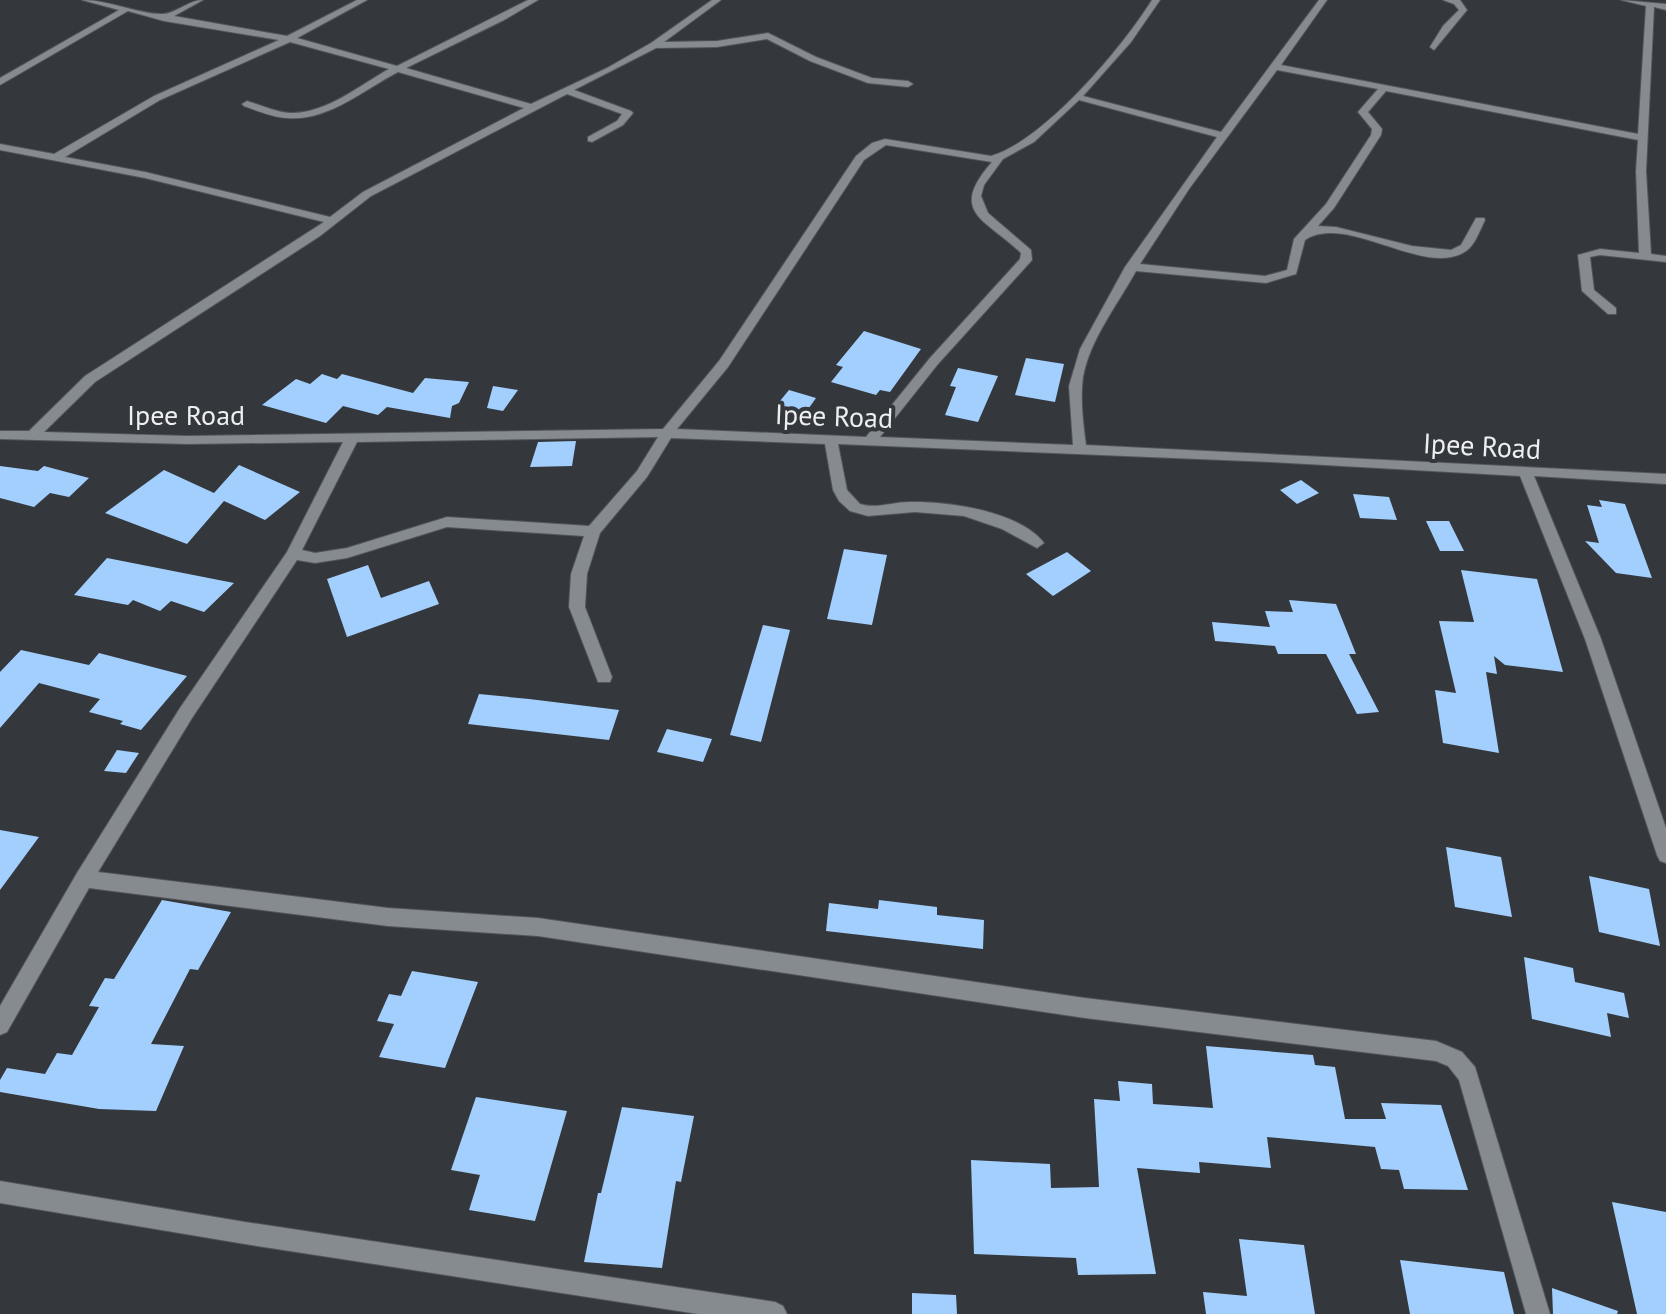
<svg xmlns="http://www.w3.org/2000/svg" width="1666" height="1314" font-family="'PT Sans',sans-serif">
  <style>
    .building { fill: #a3cffe }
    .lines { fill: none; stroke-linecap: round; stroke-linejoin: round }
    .minor-casing { stroke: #525559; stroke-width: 2 }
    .minor { fill: #868b8f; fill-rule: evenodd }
    .labels { text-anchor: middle; stroke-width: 8; stroke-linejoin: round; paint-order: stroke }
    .street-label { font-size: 28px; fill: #edeff2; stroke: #34383c }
  </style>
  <rect width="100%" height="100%" fill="#34383c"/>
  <g class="building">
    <polygon points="864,331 921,349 890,392 880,390 876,395 831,382 843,367 836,365"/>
    <polygon points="1026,358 1064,364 1055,402 1015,395"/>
    <polygon points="958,368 998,376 978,422 945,415 956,387 950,386"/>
    <polygon points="322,374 337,379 342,374 413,393 425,378 469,382 459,403 452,406 450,418 387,407 378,415 343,406 326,423 262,405 296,379 310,384"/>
    <polygon points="493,386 518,390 503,411 487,408"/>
    <polygon points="789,390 816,398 804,415 775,407"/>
    <polygon points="576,441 572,466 530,467 538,442"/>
    <polygon points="239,465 300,492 265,520 224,501 187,544 105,513 164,470 214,493"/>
    <polygon points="0,466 38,471 44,466 89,478 69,497 50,493 34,507 0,498"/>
    <polygon points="1301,480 1319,493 1297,504 1280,490"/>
    <polygon points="1353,494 1389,497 1397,520 1360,518"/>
    <polygon points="1599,500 1625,504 1652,578 1616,573 1585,541 1599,543 1587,505 1602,507"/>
    <polygon points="1426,521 1449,521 1464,551 1440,551"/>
    <polygon points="844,549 887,555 872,625 827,619"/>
    <polygon points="1067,552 1091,571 1053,596 1026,574"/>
    <polygon points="107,558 234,583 204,612 171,601 160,611 133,600 128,605 74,595"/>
    <polygon points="368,565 381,598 429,581 439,604 347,637 327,579"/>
    <polygon points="1461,570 1537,579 1563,672 1505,665 1494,656 1497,674 1486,672 1499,753 1443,743 1435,690 1456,693 1439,621 1474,622"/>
    <polygon points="1289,600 1336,604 1356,654 1349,654 1379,712 1357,714 1326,654 1278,654 1275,646 1215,641 1212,622 1270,627 1265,611 1293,612"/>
    <polygon points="763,625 790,630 761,742 730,735"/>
    <polygon points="21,650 89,665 99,653 187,676 141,730 120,724 123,721 89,712 100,699 39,683 0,728 0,672"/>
    <polygon points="479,694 529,699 619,710 609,740 468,724"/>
    <polygon points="667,729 712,739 703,762 657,752"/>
    <polygon points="117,750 139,753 126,773 104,771"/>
    <polygon points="0,830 39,837 0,890"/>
    <polygon points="1446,847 1501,857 1512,917 1455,907"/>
    <polygon points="1589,876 1649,889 1660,946 1599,932"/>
    <polygon points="162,900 231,912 198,970 190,969 151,1044 184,1046 156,1111 99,1109 0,1092 0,1080 7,1068 45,1074 57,1053 72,1055 99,1007 89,1006 105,978 114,979"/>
    <polygon points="879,900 937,907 937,915 984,920 983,949 826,931 829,903 878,909"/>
    <polygon points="1524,957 1573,968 1575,982 1624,993 1629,1018 1607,1013 1611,1037 1532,1019"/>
    <polygon points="412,971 478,982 445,1068 379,1057 394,1024 377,1021 389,994 401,996"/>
    <polygon points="1206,1046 1313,1055 1315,1065 1335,1067 1345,1119 1386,1119 1381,1103 1441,1105 1468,1190 1404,1189 1399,1170 1381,1169 1375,1147 1267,1137 1271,1168 1199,1162 1200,1173 1137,1168 1156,1274 1078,1275 1076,1258 974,1254 971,1160 1050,1164 1051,1188 1099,1187 1094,1099 1120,1101 1118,1081 1152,1084 1153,1104 1213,1108"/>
    <polygon points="476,1097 567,1111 535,1221 469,1210 480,1175 451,1170"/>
    <polygon points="622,1107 694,1116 681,1182 676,1181 662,1268 584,1262 598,1193 601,1193"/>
    <polygon points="1612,1202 1666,1212 1666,1314 1637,1314"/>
    <polygon points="1239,1239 1304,1245 1315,1314 1206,1314 1203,1292 1247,1296"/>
    <polygon points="1400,1260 1504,1272 1514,1314 1410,1314"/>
    <polygon points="1552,1288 1618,1311 1617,1314 1553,1314"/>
    <polygon points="912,1293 956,1295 957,1314 912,1314"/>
  </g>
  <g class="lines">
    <defs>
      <g id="minor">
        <path d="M82 0C110 0 137 14 162 14 176 14 188 0 203 0L174 16 287 36 357 0H367L297 38 397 66 528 0H538L504 20 406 68 531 104 607 68 651 43 712 0H721L664 42 717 41 768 33 816 57 872 78 908 81 913 84 908 87 868 83 810 61 767 39 717 47 656 48 574 90 631 111 633 113 623 125 592 142 588 141V137L617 121 622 114 567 94 371 196 320 236 95 382 44 432 188 436 663 429 719 361 856 156 872 143 885 139 991 156C1045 140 1122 48 1152 0H1160L1131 42 1083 96 1221 132 1319 0H1327L1281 65 1638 134 1646 6 1621 0 1666 4V10L1654 7 1646 171 1651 254 1666 256V262L1600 255 1590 257 1594 290 1616 308V314H1608L1582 291 1578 255 1600 249 1639 253 1636 171 1638 140 1386 91 1368 112 1382 129 1381 135 1334 208 1318 226 1336 227 1412 246 1451 250 1461 245 1476 218H1484L1485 220C1480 230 1475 245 1466 251 1426 279 1346 212 1305 240L1296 274 1266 283 1136 271C1118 304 1090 339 1083 377 1080 399 1083 423 1086 445L1666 474V484L1534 476 1601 639 1666 828V863L1660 861 1657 855 1585 639 1520 476 1271 462 838 444 847 490 860 504C876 509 893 502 909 502 948 501 1019 511 1044 543L1037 548 1002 529 964 516 915 512 868 516 850 511 839 501 833 490 825 444 671 438 647 477 600 533 587 574 585 607 612 677 610 682H598L569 607 571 574 584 536 447 527 347 558 315 563 297 560 192 718 98 872 388 908 538 918 1085 998 1436 1041 1462 1052 1475 1067 1550 1314H1526L1459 1080 1448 1066 1436 1061 1085 1018 538 936 388 926 89 888 7 1032 0 1035V1006L77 873 180 708 287 552 343 442 188 444 0 439V431H29L85 376 324 222 145 178 0 150V144L54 154 154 96 279 40 164 21 128 11 0 85V78L119 10ZM290 42 389 69C360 85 326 114 290 113 275 112 261 105 247 101L242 104 244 106C258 111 272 117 287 118 327 122 365 89 398 72L524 108 363 192 330 217 145 172 65 157 160 100ZM1277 70 1378 89 1358 112 1372 129 1371 135 1326 204 1294 239 1287 270 1265 276 1140 264 1189 189ZM1079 100 1217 137 1125 267 1080 349 1069 386 1073 445 880 437 938 364 1032 260 1031 250 988 213 981 196 984 185 1003 159 1034 142ZM886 145 992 162C947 213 986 219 1021 253L1020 259 930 358 866 437 677 429 728 367 864 160ZM658 437 637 471 589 526 447 517 347 548 315 553 302 550 357 442Z"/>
        <polygon points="1443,0 1460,0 1467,10 1434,50 1430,47 1443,26 1459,10 1454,4"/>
        <polygon points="0,1181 245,1222 775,1302 783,1306 787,1314 698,1314 245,1244 0,1203"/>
      </g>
    </defs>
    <use href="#minor" class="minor-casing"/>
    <use href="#minor" class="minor"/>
  </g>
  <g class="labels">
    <g class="street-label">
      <text x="186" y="425">Ipee Road</text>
      <text transform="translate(834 416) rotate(2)" y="10">Ipee Road</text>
      <text transform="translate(1482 446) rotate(3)" y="10">Ipee Road</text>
    </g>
  </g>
</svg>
